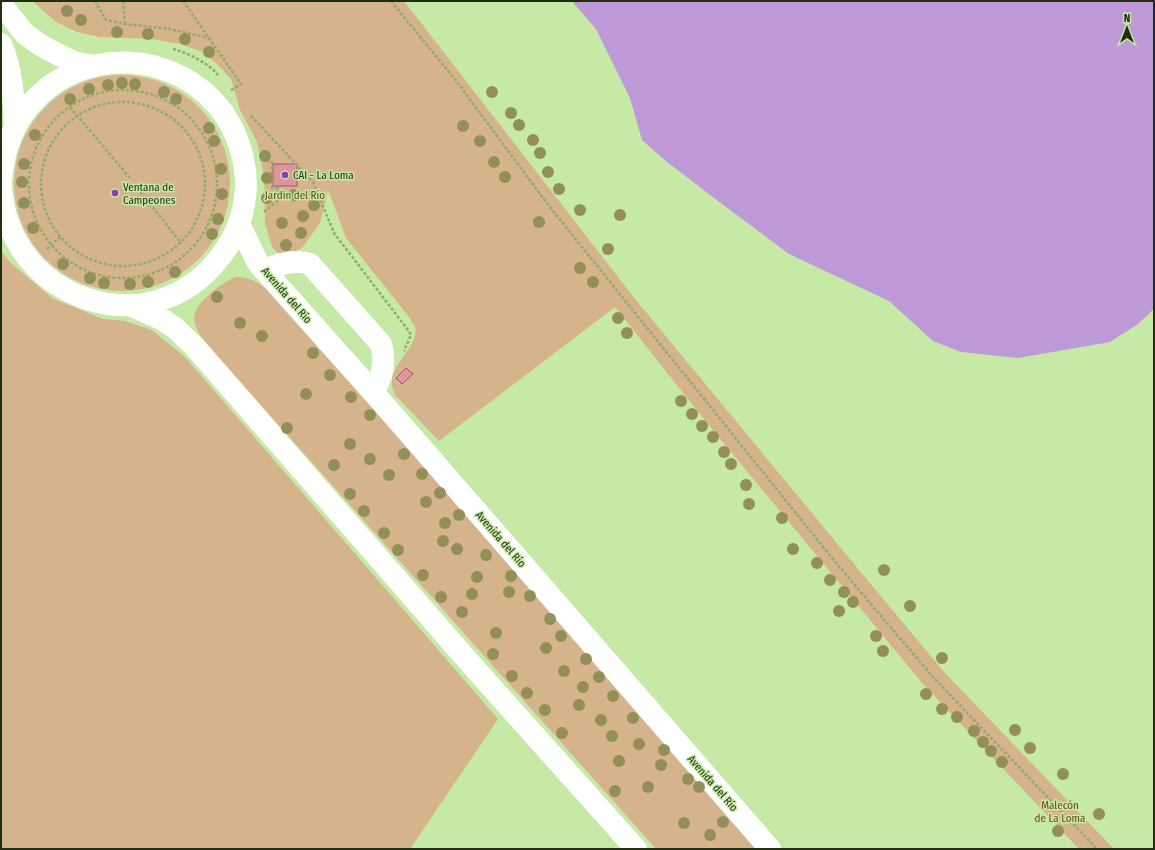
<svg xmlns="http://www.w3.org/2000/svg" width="1155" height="850" font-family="'Fira Sans Condensed',sans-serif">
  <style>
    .green { fill: #d5b38d }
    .water { fill: #bd9ad7 }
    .building { fill: #e1949f; stroke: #9f5763 }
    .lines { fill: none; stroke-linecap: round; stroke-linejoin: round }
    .path { stroke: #8fab75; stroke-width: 2.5; stroke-dasharray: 3 2; stroke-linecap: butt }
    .minor { stroke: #fff; stroke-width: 22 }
    .major { stroke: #fff; stroke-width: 22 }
    .tree { fill: #928f59 }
    .poi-dot { fill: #863eb1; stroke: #c6e9a6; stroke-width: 1.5 }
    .labels { text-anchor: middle; stroke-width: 3; stroke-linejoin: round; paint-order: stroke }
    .poi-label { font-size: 11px; fill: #202d13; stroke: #c6e9a6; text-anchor: start }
    .park-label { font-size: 11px; fill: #67461a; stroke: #c6e9a6 }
    .street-label { font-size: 11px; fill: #202d13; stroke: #c6e9a6 }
  </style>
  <rect width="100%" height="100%" fill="#c6e9a6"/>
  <g class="green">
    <path d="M32 1H404L635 299 859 570 944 672 1114 849H1079L923 684 707 423 615 307 439 441 396 396C393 391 391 386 392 381 392 363 420 344 415 327 414 324 411 321 410 318L346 238 328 190 320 223 302 248 292 253 279 254 272 247 265 223 264 176 257 142 240 110 231 79 218 65 203 52 180 44 152 39 99 37 77 32 56 22Z"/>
    <circle cx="122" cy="183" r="108"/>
    <polygon points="1,251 11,263 52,298 103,319 125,321 152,330 185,357 498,719 410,849 1,849"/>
    <path d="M235 277C248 277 255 280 265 288L392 430 760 849H656L204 341C189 319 191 310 211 293 219 286 226 281 235 277Z"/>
  </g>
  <polygon class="water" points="572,1 1154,1 1154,309 1138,324 1110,342 1018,358 961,352 933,341 889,301 789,254 718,201 667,162 642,140 630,98 596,29"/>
  <g class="building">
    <rect x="273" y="164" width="24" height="22"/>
    <polygon points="406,368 413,374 402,384 396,378"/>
  </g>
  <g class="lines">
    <g class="path">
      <polyline points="95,1 106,20 125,24 170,29 209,38"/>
      <polyline points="123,1 125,24"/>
      <polyline points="183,1 241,84 230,91"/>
      <polyline points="391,1 454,78 549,206 836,563 933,677 1097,849"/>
      <path d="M173 49C186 52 210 64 218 75"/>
      <circle cx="123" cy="184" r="94"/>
      <circle cx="123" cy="184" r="82"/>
      <polyline points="70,107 130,178"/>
      <polyline points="251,116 313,182 334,233 408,330 411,335 404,351"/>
      <polyline points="134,184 181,243"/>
      <polyline points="264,212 277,201 278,188 272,188 272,162 264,160"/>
      <polyline points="47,249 61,236"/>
    </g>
    <path class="minor" d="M264 270C278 264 295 259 310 264L381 344C386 362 383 377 373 392"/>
    <g class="major">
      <polyline points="1,4 25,34 42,46 59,55 74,62 94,66"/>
      <path d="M1 44C12 68 14 101 15 127"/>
      <path d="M1 181C3 155 10 131 26 110 77 43 180 48 226 117 239 138 246 162 246 186 245 212 236 237 220 257 150 350 5 299 1 184"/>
      <polyline points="239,224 258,263 380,400 770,849"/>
      <polyline points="130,305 163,320 175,328 195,347 469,662 636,849"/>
    </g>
  </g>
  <g class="tree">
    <circle cx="67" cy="11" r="6"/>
    <circle cx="81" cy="20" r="6"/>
    <circle cx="117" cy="32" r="6"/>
    <circle cx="148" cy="34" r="6"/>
    <circle cx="185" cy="39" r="6"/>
    <circle cx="209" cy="52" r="6"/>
    <circle cx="122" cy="83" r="6"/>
    <circle cx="135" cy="84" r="6"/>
    <circle cx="108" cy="85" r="6"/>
    <circle cx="89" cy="89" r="6"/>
    <circle cx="164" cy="92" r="6"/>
    <circle cx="492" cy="92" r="6"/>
    <circle cx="70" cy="99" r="6"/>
    <circle cx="176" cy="99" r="6"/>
    <circle cx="511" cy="113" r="6"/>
    <circle cx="519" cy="125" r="6"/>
    <circle cx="463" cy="126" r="6"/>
    <circle cx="209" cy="128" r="6"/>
    <circle cx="35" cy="135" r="6"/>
    <circle cx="533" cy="140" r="6"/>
    <circle cx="214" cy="141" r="6"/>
    <circle cx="480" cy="141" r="6"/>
    <circle cx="540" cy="153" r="6"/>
    <circle cx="265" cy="156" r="6"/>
    <circle cx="494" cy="162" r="6"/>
    <circle cx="24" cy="164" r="6"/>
    <circle cx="221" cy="169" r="6"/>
    <circle cx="548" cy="172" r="6"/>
    <circle cx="505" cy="177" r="6"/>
    <circle cx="267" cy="178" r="6"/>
    <circle cx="22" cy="182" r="6"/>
    <circle cx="559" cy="189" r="6"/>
    <circle cx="222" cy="194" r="6"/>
    <circle cx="294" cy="195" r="6"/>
    <circle cx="267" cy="198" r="6"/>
    <circle cx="24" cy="203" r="6"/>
    <circle cx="314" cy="205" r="6"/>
    <circle cx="580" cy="210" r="6"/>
    <circle cx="620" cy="215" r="6"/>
    <circle cx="303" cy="216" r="6"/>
    <circle cx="218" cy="219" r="6"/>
    <circle cx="539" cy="222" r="6"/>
    <circle cx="282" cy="223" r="6"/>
    <circle cx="33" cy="228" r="6"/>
    <circle cx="301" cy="233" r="6"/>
    <circle cx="212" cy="234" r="6"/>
    <circle cx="286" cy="245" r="6"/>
    <circle cx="608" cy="249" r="6"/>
    <circle cx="63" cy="264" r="6"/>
    <circle cx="580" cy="268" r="6"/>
    <circle cx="175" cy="272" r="6"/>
    <circle cx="90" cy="278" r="6"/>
    <circle cx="148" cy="282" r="6"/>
    <circle cx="593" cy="282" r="6"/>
    <circle cx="104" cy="283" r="6"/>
    <circle cx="130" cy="284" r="6"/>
    <circle cx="217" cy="297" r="6"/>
    <circle cx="618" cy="318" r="6"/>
    <circle cx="240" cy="323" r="6"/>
    <circle cx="627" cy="333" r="6"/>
    <circle cx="262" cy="336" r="6"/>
    <circle cx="313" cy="353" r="6"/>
    <circle cx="330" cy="375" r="6"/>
    <circle cx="306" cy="394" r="6"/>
    <circle cx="351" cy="397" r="6"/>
    <circle cx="681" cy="401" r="6"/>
    <circle cx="692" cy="414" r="6"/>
    <circle cx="370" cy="415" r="6"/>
    <circle cx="702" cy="426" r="6"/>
    <circle cx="287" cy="428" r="6"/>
    <circle cx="713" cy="437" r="6"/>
    <circle cx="350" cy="444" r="6"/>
    <circle cx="724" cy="452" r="6"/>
    <circle cx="404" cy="454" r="6"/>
    <circle cx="370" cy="459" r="6"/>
    <circle cx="731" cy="464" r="6"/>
    <circle cx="334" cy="465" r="6"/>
    <circle cx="422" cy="474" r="6"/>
    <circle cx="389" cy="475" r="6"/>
    <circle cx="746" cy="485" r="6"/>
    <circle cx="440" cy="493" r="6"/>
    <circle cx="350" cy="494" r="6"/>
    <circle cx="426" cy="502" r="6"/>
    <circle cx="749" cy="504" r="6"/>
    <circle cx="364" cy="511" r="6"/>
    <circle cx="459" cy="515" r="6"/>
    <circle cx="782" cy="518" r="6"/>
    <circle cx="445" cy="523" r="6"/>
    <circle cx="384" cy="533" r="6"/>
    <circle cx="443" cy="541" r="6"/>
    <circle cx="457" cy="549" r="6"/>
    <circle cx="793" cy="549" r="6"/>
    <circle cx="398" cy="550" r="6"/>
    <circle cx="486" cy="555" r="6"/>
    <circle cx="817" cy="563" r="6"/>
    <circle cx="884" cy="570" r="6"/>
    <circle cx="423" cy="575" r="6"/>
    <circle cx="511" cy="576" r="6"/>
    <circle cx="477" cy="577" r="6"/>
    <circle cx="830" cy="580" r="6"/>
    <circle cx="509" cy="592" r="6"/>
    <circle cx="844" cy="592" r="6"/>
    <circle cx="472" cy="594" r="6"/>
    <circle cx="530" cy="596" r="6"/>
    <circle cx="441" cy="597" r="6"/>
    <circle cx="853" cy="602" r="6"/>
    <circle cx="910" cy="606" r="6"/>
    <circle cx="839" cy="611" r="6"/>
    <circle cx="462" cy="612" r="6"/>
    <circle cx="550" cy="619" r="6"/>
    <circle cx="496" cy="633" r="6"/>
    <circle cx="561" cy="636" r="6"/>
    <circle cx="876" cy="636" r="6"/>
    <circle cx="546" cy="648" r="6"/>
    <circle cx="883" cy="651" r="6"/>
    <circle cx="493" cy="654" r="6"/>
    <circle cx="942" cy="658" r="6"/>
    <circle cx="586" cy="659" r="6"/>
    <circle cx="564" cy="671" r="6"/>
    <circle cx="512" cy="676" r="6"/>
    <circle cx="599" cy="677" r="6"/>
    <circle cx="583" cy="687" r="6"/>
    <circle cx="527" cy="693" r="6"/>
    <circle cx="926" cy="694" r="6"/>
    <circle cx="613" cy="696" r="6"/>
    <circle cx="579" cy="705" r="6"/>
    <circle cx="942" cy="709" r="6"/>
    <circle cx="545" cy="710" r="6"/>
    <circle cx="957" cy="717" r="6"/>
    <circle cx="633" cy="718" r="6"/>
    <circle cx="601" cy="720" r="6"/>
    <circle cx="1015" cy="730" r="6"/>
    <circle cx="974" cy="731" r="6"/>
    <circle cx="562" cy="733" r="6"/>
    <circle cx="612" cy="736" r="6"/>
    <circle cx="983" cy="742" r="6"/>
    <circle cx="639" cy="744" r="6"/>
    <circle cx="1030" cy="748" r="6"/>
    <circle cx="664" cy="750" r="6"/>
    <circle cx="991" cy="751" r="6"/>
    <circle cx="619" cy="761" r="6"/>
    <circle cx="1002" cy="762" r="6"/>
    <circle cx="661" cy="765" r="6"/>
    <circle cx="1063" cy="774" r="6"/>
    <circle cx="688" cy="779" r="6"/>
    <circle cx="648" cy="787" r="6"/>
    <circle cx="699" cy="787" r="6"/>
    <circle cx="615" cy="791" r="6"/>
    <circle cx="1099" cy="814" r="6"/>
    <circle cx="723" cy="822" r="6"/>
    <circle cx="684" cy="823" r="6"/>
    <circle cx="1058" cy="831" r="6"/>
    <circle cx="710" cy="835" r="6"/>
  </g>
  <g class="poi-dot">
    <circle cx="285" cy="175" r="4"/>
    <circle cx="115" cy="193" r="4"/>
  </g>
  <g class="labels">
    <g class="poi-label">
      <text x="293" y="179">CAI - La Loma</text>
      <text x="123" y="191">Ventana de<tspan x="123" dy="13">Campeones</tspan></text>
    </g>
    <g class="park-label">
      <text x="295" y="199">Jardin del Río</text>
      <text x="1060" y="809">Malecón<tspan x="1060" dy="13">de La Loma</tspan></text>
    </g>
    <g class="street-label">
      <text transform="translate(287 295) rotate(49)" y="4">Avenida del Río</text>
      <text transform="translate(501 539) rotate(49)" y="4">Avenida del Río</text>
      <text transform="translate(713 783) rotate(49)" y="4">Avenida del Río</text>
    </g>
  </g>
  <rect width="1155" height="850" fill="none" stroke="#202d13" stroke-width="4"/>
  <g transform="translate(1127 28)" stroke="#c6e9a6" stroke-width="3" paint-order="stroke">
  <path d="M0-3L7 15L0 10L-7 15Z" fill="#202d13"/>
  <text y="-6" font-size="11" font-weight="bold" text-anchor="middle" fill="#202d13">N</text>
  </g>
</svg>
